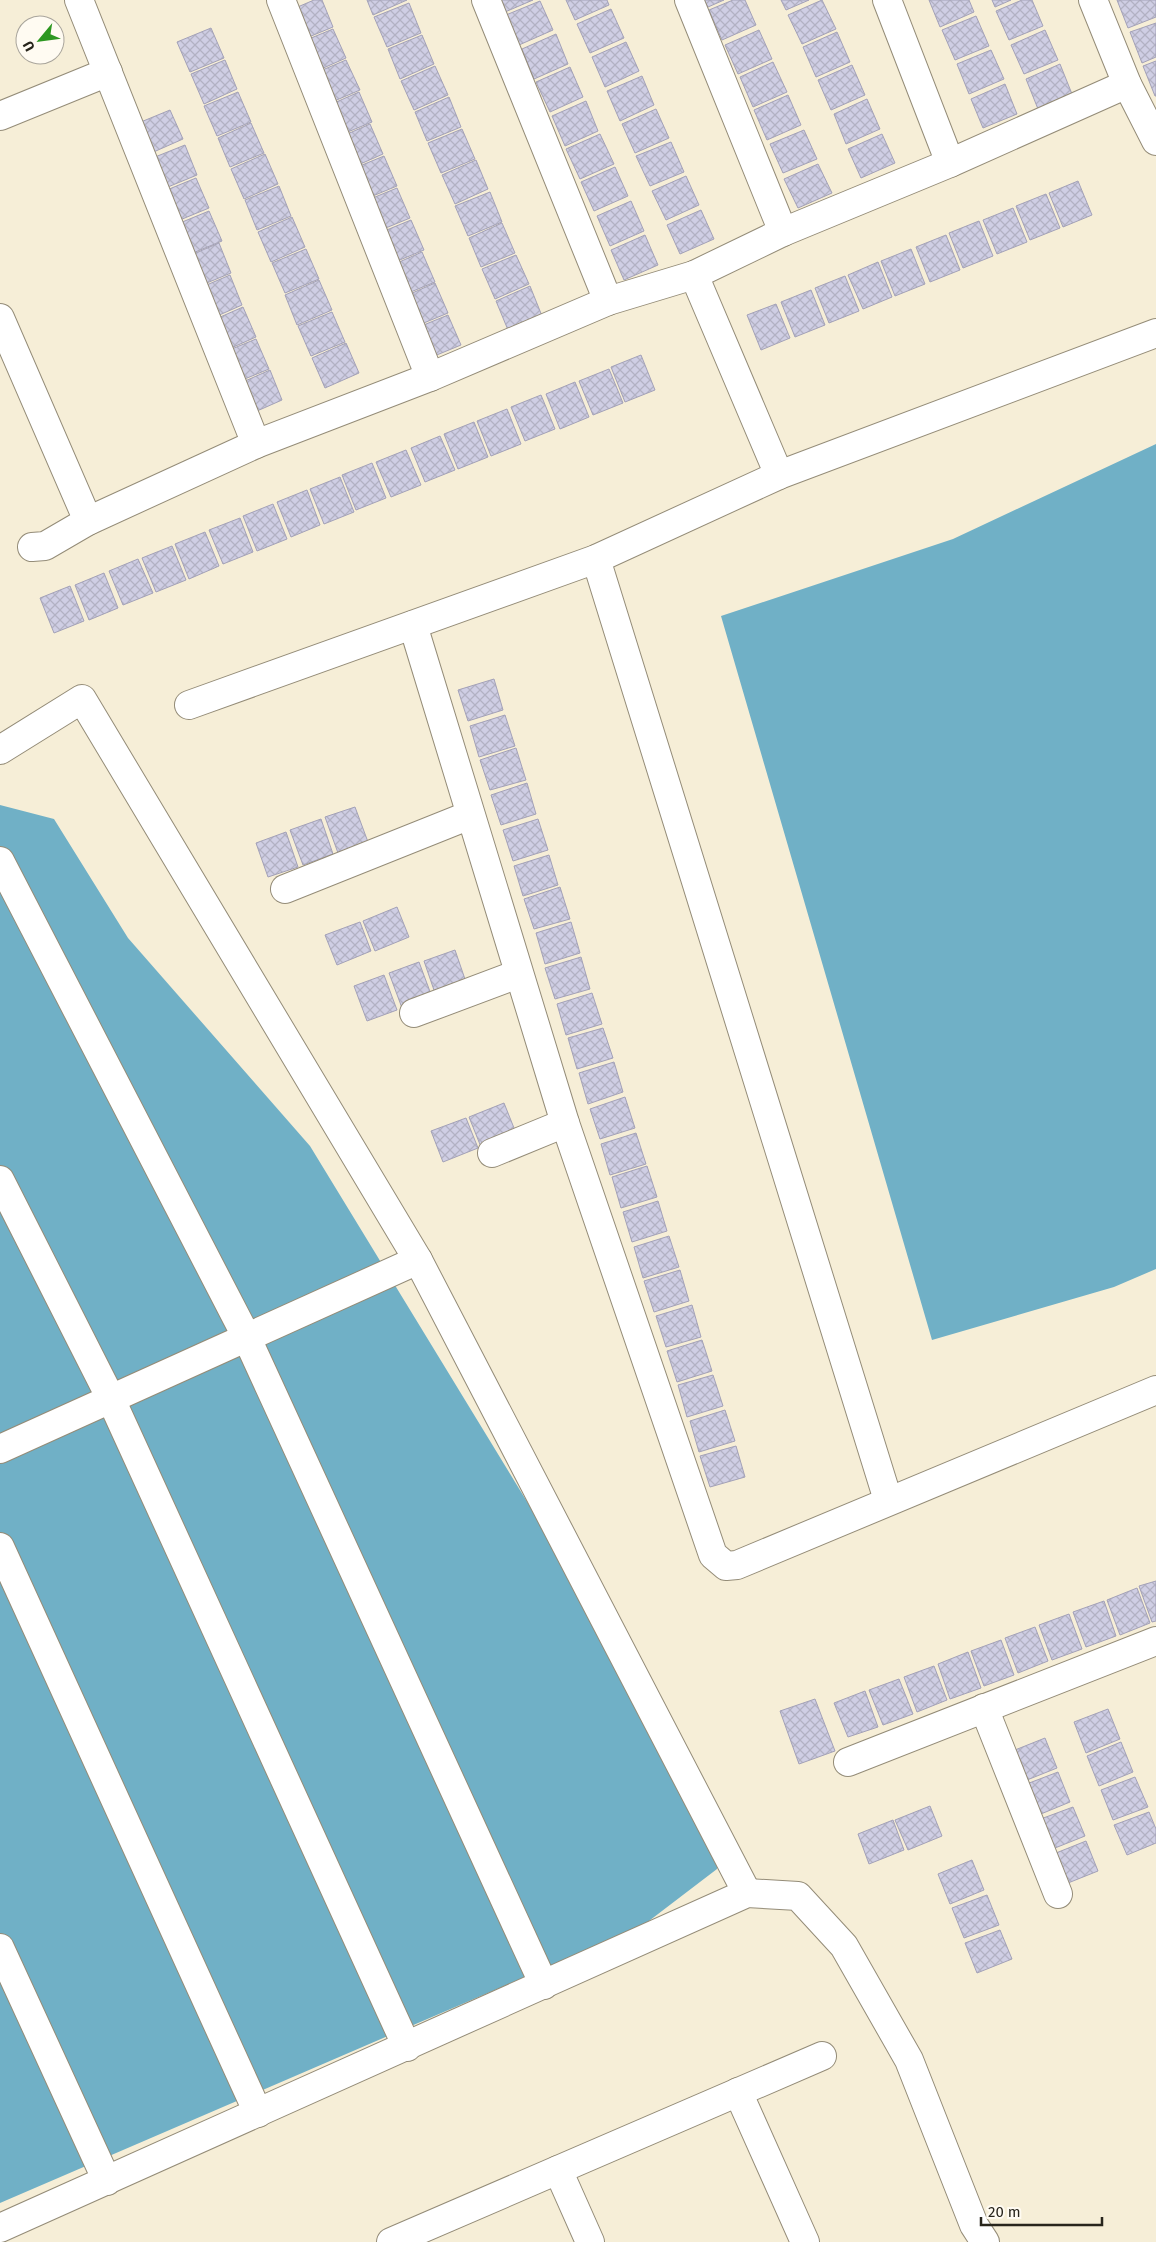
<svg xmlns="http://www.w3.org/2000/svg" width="1156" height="2242" font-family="'Fira Sans',sans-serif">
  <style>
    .water { fill: #70b0c6 }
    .building { fill: url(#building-cross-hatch); stroke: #a3a1b7 }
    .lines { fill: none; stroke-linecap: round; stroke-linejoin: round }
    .minor-casing { stroke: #948c78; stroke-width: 30 }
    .minor { stroke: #fff; stroke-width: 28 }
  </style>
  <defs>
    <pattern id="building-cross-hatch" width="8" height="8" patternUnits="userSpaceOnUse" patternTransform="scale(1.25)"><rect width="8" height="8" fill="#cfcee4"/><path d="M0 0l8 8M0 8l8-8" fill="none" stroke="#b2b1c3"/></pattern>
  </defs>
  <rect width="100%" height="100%" fill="#f6eed7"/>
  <g class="water">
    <polygon points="1156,444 1156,1269 1114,1287 932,1340 721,616 953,539"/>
    <polygon points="0,805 54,819 128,938 310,1146 717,1813 717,1869 641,1927 0,2203"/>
  </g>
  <g class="building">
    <polygon points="314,0 322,0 333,27 299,41 286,12"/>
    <polygon points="367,0 407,0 373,15"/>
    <polygon points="500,0 533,0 505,12"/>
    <polygon points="566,0 607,0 609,5 575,20"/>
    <polygon points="704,0 724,0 708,7"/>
    <polygon points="733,0 745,0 756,25 722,40 709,10"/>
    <polygon points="781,0 809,0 786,10"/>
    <polygon points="822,0 836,29 802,44 788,15"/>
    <polygon points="929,0 969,0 974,12 940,27"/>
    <polygon points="992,0 1011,0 995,7"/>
    <polygon points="1022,0 1032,0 1043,26 1009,40 996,11"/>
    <polygon points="1117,0 1156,0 1156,17 1128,28"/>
    <polygon points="540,1 553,30 519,45 506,15"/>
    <polygon points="409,3 421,33 387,47 374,17"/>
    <polygon points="611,9 624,38 590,53 577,24"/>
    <polygon points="976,16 989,46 955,60 942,30"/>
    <polygon points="1156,23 1156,57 1142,63 1130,32"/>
    <polygon points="211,28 224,58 190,72 177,42"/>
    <polygon points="333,29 346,58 312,73 299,43"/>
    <polygon points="759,30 772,59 738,74 725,45"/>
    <polygon points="1045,30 1058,60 1024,74 1011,45"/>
    <polygon points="837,32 850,62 816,77 803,47"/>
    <polygon points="556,34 568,64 534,79 522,49"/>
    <polygon points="422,35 434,64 400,79 388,49"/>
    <polygon points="626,42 639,71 605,87 592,57"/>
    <polygon points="991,50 1004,79 969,94 957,64"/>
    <polygon points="225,60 237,89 204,104 191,74"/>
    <polygon points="346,60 360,90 325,105 313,74"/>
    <polygon points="1156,61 1156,96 1155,96 1143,66"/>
    <polygon points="773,62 787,92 753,107 740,77"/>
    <polygon points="1060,64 1072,94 1038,109 1026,79"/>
    <polygon points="852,65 865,95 831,110 818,80"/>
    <polygon points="435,66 448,95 414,110 401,81"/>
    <polygon points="570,67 583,97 550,112 536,82"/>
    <polygon points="642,76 654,105 620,121 607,91"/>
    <polygon points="1005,84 1017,114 983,128 971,99"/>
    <polygon points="238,92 251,122 217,136 204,106"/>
    <polygon points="359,92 372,122 338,136 325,107"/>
    <polygon points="788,95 801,125 767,140 754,110"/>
    <polygon points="449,97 461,127 427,141 415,112"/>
    <polygon points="867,99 880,129 846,144 834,114"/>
    <polygon points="586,101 598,131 565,146 552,116"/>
    <polygon points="656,109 669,138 635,153 622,124"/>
    <polygon points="170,110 183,139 149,154 136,124"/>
    <polygon points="251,123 264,153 230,167 218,138"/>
    <polygon points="370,124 383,154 349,169 336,139"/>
    <polygon points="462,129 475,159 441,173 428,143"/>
    <polygon points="804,130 817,159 783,173 770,144"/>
    <polygon points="600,134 614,164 580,179 566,149"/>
    <polygon points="882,134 895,163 861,178 848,149"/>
    <polygon points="671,142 684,172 650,186 636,156"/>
    <polygon points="185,145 197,175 163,189 150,159"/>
    <polygon points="265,154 278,184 244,199 231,169"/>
    <polygon points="384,156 397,186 363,200 350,170"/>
    <polygon points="476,160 488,189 455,204 442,175"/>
    <polygon points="818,164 832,193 798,208 784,179"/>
    <polygon points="615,167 628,196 594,211 581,182"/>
    <polygon points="686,176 699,205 666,220 652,191"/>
    <polygon points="196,178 209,208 175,222 162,192"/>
    <polygon points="1078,181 1092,215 1063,227 1049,193"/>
    <polygon points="279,186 291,216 257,230 245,200"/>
    <polygon points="397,188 410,218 376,232 363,202"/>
    <polygon points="490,192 502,222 468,236 455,206"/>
    <polygon points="1046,194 1060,228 1030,240 1016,206"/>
    <polygon points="631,201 644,231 610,246 597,216"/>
    <polygon points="1013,208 1027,242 997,254 983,220"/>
    <polygon points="701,210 714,239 680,254 667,225"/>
    <polygon points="209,211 222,241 188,255 175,225"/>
    <polygon points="292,217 305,247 271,262 258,232"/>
    <polygon points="411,220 424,250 390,264 377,234"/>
    <polygon points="979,221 993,256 963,268 949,233"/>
    <polygon points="502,223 515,253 481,267 469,238"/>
    <polygon points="645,235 658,265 624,280 611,250"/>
    <polygon points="946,235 960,270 930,282 916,247"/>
    <polygon points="219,243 231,273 197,287 184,258"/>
    <polygon points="306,249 319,279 285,293 272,263"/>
    <polygon points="911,249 925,284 895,296 881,261"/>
    <polygon points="422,252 435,282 401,296 388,267"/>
    <polygon points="516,255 529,284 495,299 482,269"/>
    <polygon points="878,262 892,297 863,309 848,275"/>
    <polygon points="230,275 242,305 208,320 195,290"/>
    <polygon points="845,276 859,311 829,323 815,288"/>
    <polygon points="319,280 332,310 297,325 285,295"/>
    <polygon points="435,283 448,313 414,327 401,298"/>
    <polygon points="530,286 542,316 508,330 496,301"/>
    <polygon points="811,290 825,325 795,337 781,302"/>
    <polygon points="776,304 790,338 761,350 747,315"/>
    <polygon points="243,307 256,337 222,352 209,322"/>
    <polygon points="332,312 345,342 311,356 298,326"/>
    <polygon points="448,315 461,345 427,359 414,329"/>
    <polygon points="256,339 269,369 235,383 222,353"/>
    <polygon points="346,343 359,373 325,388 312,358"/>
    <polygon points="641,355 655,390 625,402 611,367"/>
    <polygon points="609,369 623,403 593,415 579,381"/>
    <polygon points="270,370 282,400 248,415 236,385"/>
    <polygon points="575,382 589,417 560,429 546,394"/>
    <polygon points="541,395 555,429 525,441 511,407"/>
    <polygon points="507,409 521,444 491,456 477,421"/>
    <polygon points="474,422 488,457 458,469 444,434"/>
    <polygon points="440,436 455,470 425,482 411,448"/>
    <polygon points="406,450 421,485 391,497 376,462"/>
    <polygon points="372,463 386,498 356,510 342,475"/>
    <polygon points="340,477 354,512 324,524 310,489"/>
    <polygon points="307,490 320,525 291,537 277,502"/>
    <polygon points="273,504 287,539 257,551 243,516"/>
    <polygon points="240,518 253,552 223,564 209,530"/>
    <polygon points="205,532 219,566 189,579 175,544"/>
    <polygon points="172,546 186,580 156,592 142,558"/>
    <polygon points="138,559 153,593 123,605 109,571"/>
    <polygon points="104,573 118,608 89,620 75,585"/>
    <polygon points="70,586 84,621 54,633 40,598"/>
    <polygon points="494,679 503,710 468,721 458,690"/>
    <polygon points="505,715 515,746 479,757 470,726"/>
    <polygon points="516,748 526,780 490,790 480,760"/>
    <polygon points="527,783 536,814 501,825 491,795"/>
    <polygon points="355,807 368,842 338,853 325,817"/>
    <polygon points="321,819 333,854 303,865 290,830"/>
    <polygon points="538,819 548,850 513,861 503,830"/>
    <polygon points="286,832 298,867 268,877 256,843"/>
    <polygon points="549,855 558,885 523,896 514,866"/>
    <polygon points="560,887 570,919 534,929 524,899"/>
    <polygon points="397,907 409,937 375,951 363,921"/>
    <polygon points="360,922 371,951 337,965 325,935"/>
    <polygon points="571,922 580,953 545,964 536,933"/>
    <polygon points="455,950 467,985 436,996 424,961"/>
    <polygon points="581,957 590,989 555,999 545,968"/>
    <polygon points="419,962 432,997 402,1008 389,973"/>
    <polygon points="384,975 397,1010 367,1021 354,986"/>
    <polygon points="592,993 602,1024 566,1035 557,1004"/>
    <polygon points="603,1028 613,1058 577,1069 568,1038"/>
    <polygon points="614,1062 623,1092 588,1104 579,1073"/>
    <polygon points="625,1097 635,1128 600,1139 590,1109"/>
    <polygon points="504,1103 516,1133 481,1147 469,1117"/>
    <polygon points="466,1118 478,1148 443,1162 431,1131"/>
    <polygon points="636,1133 646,1164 610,1175 601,1144"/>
    <polygon points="647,1166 657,1197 621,1208 612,1177"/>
    <polygon points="658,1201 667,1231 632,1242 623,1212"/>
    <polygon points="669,1236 679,1267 643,1278 634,1247"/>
    <polygon points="680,1270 689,1301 654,1312 644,1281"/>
    <polygon points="692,1305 701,1337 666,1347 656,1316"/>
    <polygon points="702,1340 712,1371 677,1382 667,1351"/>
    <polygon points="713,1375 723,1406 687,1417 678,1385"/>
    <polygon points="725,1410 735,1441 699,1452 690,1421"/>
    <polygon points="736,1446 745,1477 710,1487 700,1456"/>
    <polygon points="1156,1581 1156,1621 1152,1622 1139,1586"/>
    <polygon points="1137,1588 1150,1623 1120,1635 1107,1600"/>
    <polygon points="1104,1601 1116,1636 1086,1647 1073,1612"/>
    <polygon points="1069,1614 1082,1649 1052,1660 1039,1625"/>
    <polygon points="1035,1627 1048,1661 1018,1673 1005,1638"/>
    <polygon points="1001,1640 1014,1675 984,1686 971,1651"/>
    <polygon points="968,1652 981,1688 950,1699 938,1664"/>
    <polygon points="934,1666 947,1700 917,1712 904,1677"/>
    <polygon points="899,1679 913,1714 883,1725 869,1690"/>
    <polygon points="865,1691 878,1727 848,1737 834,1703"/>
    <polygon points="815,1699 835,1751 799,1764 780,1711"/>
    <polygon points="1108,1709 1120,1739 1086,1753 1074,1722"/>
    <polygon points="1045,1738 1057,1768 1022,1782 1010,1752"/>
    <polygon points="1121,1742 1133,1772 1099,1786 1087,1756"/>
    <polygon points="1058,1772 1070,1802 1036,1816 1024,1785"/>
    <polygon points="1135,1777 1148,1807 1113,1820 1101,1790"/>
    <polygon points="930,1806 942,1836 908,1850 895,1820"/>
    <polygon points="1073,1807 1085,1836 1050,1850 1038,1820"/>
    <polygon points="1149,1812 1156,1829 1156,1843 1127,1855 1114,1825"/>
    <polygon points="893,1820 904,1850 869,1864 858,1834"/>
    <polygon points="1086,1841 1098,1871 1063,1885 1051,1855"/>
    <polygon points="972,1860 984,1890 950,1904 938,1874"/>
    <polygon points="987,1895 999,1925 964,1938 952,1908"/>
    <polygon points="1000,1930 1012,1959 977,1973 965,1943"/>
  </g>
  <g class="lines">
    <defs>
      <g id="minor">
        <polyline points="79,0 256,444"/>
        <polyline points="281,0 430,377"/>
        <polyline points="486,0 608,301"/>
        <polyline points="689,0 783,232"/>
        <polyline points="887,0 950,163"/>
        <polyline points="1093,0 1127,84 1156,141"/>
        <polyline points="0,116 108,72"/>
        <polyline points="694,275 779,475"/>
        <polyline points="0,318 88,521"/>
        <polyline points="32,547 45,546 88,521 256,444 430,377 608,301 694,275 783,232 950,163 1127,84"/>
        <polyline points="596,559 888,1500"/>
        <polyline points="413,625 565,1123 713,1555 726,1566 737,1565 1156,1390"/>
        <polyline points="189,705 596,559 779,475 1156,333"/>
        <polyline points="0,750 82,699 418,1260"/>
        <polyline points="0,861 246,1336 544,1985"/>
        <polyline points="285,889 470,815"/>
        <polyline points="414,1013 518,974"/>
        <polyline points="492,1153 565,1123"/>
        <polyline points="0,1180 110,1397 407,2047"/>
        <polyline points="0,1449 418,1260 747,1893"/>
        <polyline points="0,1547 258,2113"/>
        <polyline points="984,1708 1058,1894"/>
        <polyline points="848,1762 1156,1641"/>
        <polyline points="0,1948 107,2181"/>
        <polyline points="738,2092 805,2242"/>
        <polyline points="558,2170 590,2242"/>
        <polyline points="0,2228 747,1893 798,1896 844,1946 909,2060 974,2225 985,2242"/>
        <polyline points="391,2242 822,2056"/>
      </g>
    </defs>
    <use href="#minor" class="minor-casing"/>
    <use href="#minor" class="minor"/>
  </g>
  <g transform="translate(40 40) rotate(241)"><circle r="24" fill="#fffbf2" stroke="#a9a59c"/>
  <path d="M0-4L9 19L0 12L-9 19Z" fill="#2d9720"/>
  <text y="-8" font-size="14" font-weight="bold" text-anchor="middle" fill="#28251c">U</text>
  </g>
  <path d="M981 2217v8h121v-8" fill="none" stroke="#28251c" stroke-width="2.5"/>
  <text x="988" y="2217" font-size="15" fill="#28251c" stroke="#fffbf2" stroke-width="4" paint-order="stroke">20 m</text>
</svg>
